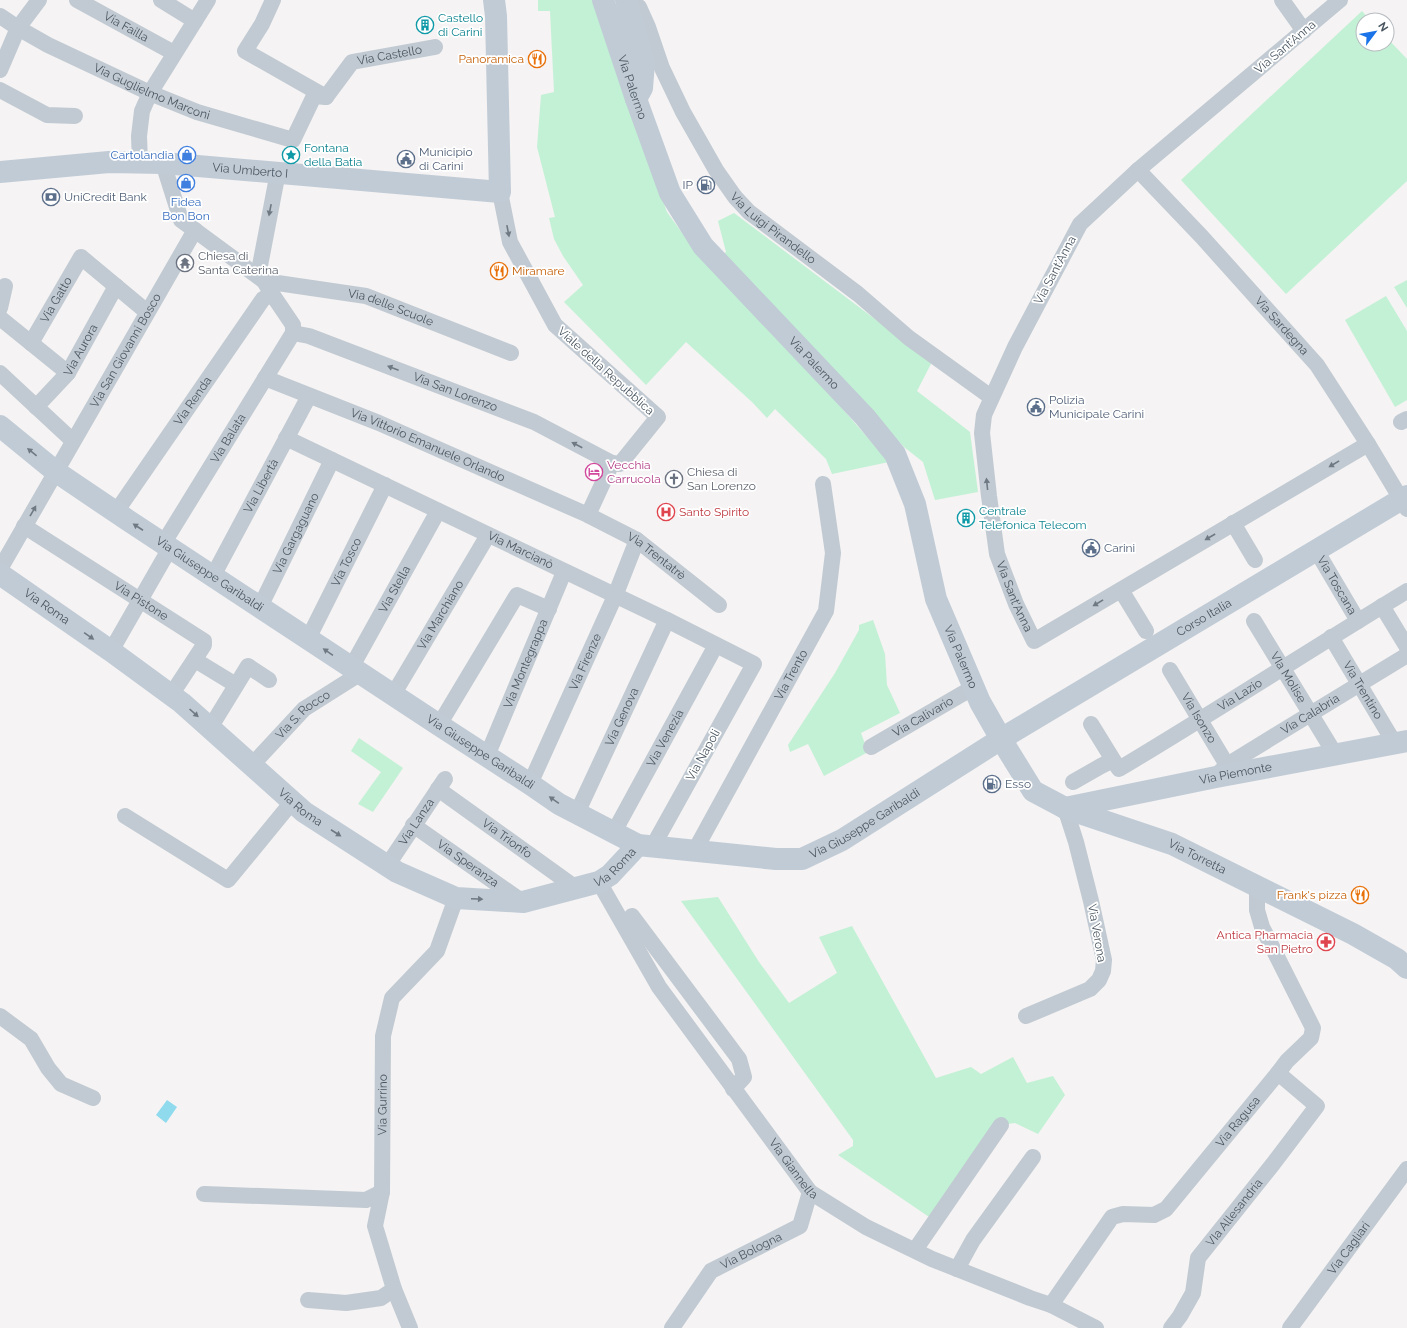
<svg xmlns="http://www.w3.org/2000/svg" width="1407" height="1328" font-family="Raleway,sans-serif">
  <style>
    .green { fill: #c3f1d5 }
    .water { fill: #90daee }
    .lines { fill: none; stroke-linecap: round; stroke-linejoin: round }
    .street { stroke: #c1cad2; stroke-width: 16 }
    .secondary { stroke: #c1cbd6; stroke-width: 22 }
    .oneway { fill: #6e7983 }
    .oneway2 { fill: #6e7984 }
    .labels { text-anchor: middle; stroke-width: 3.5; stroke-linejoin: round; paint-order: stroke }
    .culture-label { font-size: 12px; fill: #0d838f; stroke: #fff; text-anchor: start }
    .street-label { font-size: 12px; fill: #4a5661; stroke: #fff }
    .food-label { font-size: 12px; fill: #c56008; stroke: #fff; text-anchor: end }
    .service-label { font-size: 12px; fill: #4e5e75; stroke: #fff; text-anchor: start }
    .shop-label { font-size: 12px; fill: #366cbe; stroke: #fff; text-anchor: end }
    .worship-label { font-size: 12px; fill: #5b616d; stroke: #fff; text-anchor: start }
    .hotel-label { font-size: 12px; fill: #b23c85; stroke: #fff; text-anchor: start }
    .health-label { font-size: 12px; fill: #be3a42; stroke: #fff; text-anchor: start }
  </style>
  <rect width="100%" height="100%" fill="#f5f3f3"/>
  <g class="green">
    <polygon points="538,0 592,0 667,212 695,251 784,342 889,462 832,474 826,459 775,409 767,418 752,402 686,342 646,385 564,302 583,285 563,256 554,239 549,218 555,217 537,147 541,95 554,92 550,11 538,11"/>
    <polygon points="1362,11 1370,20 1363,20 1363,44 1387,44 1387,38 1407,59 1407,181 1286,294 1181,180"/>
    <polygon points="734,213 932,362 917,391 970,432 978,492 935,500 923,462 904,447 721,256 726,252 718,221"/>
    <polygon points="1407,280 1407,308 1394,287"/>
    <polygon points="1386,296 1407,331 1407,400 1395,407 1345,320"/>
    <polygon points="873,620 885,654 887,685 900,713 861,733 868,752 824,776 808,744 790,752 788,745 835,673 859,630 859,625"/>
    <polygon points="359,738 403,768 373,812 358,804 381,772 351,751"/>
    <polygon points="718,897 759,962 789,1003 837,973 819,937 852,926 936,1078 971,1067 981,1074 1013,1057 1027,1083 1053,1076 1065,1095 1038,1134 1015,1123 1000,1125 935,1221 838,1155 853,1146 853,1140 681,901"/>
  </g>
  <polygon class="water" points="167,1100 177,1107 166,1123 156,1115"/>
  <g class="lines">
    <g class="street">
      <path id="s1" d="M77 0 174 53"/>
      <polyline points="161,0 195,21"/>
      <polyline points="273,0 262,24 245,51 326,97"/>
      <polyline points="1282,0 1304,31"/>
      <path id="s2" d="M1340 0 1138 170 1080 224 1015 347 984 415 982 433 989 496 997 554 1016 604 1034 641 1368 444"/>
      <path id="s3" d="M626 2 639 7 648 27 662 68 683 112 716 170 735 197 749 212 858 294 909 338 991 397"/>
      <path id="s4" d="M0 16 18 28 48 45 150 93 197 112 293 140 314 96 326 97 352 62 435 47"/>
      <polyline points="0,70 18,28 39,0"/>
      <polyline points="0,90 47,115 75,116"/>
      <polyline points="140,163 139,136 142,111 150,93 208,0"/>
      <path id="s5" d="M1138 170 1202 237 1317 365 1368 444 1407 509"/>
      <polyline points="258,276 278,172"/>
      <path id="s6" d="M264 281 366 296 511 353"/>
      <polyline points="0,308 5,286"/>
      <polyline points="0,318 68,373"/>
      <path id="s7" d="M293 333 309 336 534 422 612 463 620 464 658 417 555 325 510 242 500 192"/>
      <path id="s8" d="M31 343 81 257 147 312"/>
      <polyline points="0,373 73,441"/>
      <path id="s9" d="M265 378 379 423 588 515 637 540 719 605"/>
      <path id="s10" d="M36 407 68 373 116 286"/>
      <polyline points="1401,422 1407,419"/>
      <path id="s11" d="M286 438 667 620 754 664 653 846"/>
      <path id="s12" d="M116 512 263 299 272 294"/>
      <polyline points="588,515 612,463"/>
      <polyline points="1233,523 1255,560"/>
      <path id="s13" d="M24 526 204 641V645L171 695"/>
      <path id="s14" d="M163 544 293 333V325L272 294 264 281 181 220 163 163"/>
      <path id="s15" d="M1316 550 1358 621"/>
      <path id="s16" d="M0 569 195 230"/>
      <path id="s17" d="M213 576 309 396"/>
      <polyline points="1121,590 1146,631"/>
      <polyline points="1382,606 1407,647"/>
      <path id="s18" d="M260 607 332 460"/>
      <path id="s19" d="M1254 621 1335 754"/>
      <path id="s20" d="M1331 637 1395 744"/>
      <path id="s21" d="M308 639 385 485"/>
      <polyline points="111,651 170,548"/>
      <polyline points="195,660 236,685"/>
      <path id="s22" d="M351 668 438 511"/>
      <path id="s23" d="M1170 670 1227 765"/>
      <path id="s24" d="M393 695 488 535"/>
      <polyline points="1091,724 1115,763"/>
      <polyline points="439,725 517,595 549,609"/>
      <polyline points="210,728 248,666 269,680"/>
      <path id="s25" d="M871 747 974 687"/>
      <path id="s26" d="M487 756 564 572"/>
      <path id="s27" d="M252 765 304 709 361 673"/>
      <path id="s28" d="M1216 776 1227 765 1407 655"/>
      <path id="s29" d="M1073 782 1101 766 1111 761 1115 763 1119 769C1216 711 1310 650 1407 591"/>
      <path id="s30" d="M530 784 615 596 637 540"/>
      <path id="s31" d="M438 789 576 888"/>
      <path id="s32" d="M577 813 667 620"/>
      <polyline points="125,816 228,880 292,802"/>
      <path id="s33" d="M413 825 523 902"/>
      <path id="s34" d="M614 832 716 645"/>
      <path id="s35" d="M694 852 826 611 833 553 823 484"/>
      <path id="s36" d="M387 866 445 779"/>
      <path id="s37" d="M599 882 659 987 810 1192 866 1227 932 1259 1030 1298 1051 1305 1096 1328"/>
      <polyline points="632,916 739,1059 744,1077 733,1089"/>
      <polyline points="0,1016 31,1039 48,1068 61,1084 93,1098"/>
      <polyline points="1026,1016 1090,989 1099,980 1103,971 1104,960 1091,901 1076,842 1065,808"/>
      <polyline points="204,1194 366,1200 382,1192"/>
      <polyline points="915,1250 1001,1125"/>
      <polyline points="957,1269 973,1240 1033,1157"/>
      <polyline points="308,1300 346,1303 381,1298 394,1289"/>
      <path id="s38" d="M1051 1305 1112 1217 1123 1214 1154 1215 1166 1209 1278 1073 1287 1061 1311 1038 1313 1028 1262 927 1257 910V887"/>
      <path id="s39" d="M410 1328 394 1289 375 1226 382 1192 383 1036 392 998 437 951 456 898"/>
      <path id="s40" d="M672 1328 711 1271 800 1226 810 1192"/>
      <path id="s41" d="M1171 1328 1180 1316 1193 1293 1198 1258 1273 1164 1317 1106 1278 1073"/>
      <path id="s42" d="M1290 1328 1407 1169"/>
    </g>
    <g class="secondary">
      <path id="s43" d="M603 0 636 99 670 193 703 246 865 417 895 454 915 504 936 599 980 702 1001 739 1033 791 1065 808 1172 844 1353 934 1397 959 1407 968"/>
      <polyline points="626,0 644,63 642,88 636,99"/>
      <path id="s44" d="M0 172 109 162 163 163 500 192 496 16 494 0"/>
      <path id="s45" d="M0 426 55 471 129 521 439 725 530 784 559 804 638 845 776 859H802L842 840 1001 739 1407 496"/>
      <path id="s46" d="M0 574 111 651 182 703 304 812 397 872 456 898 523 902 599 882 610 875 638 845"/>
      <path id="s47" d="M1065 808 1216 777 1407 741"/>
    </g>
  </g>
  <defs><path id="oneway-solid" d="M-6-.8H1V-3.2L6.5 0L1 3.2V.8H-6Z"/></defs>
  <g class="oneway">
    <use href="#oneway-solid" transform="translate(270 210) rotate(101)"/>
    <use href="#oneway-solid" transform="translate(508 231) rotate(79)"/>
    <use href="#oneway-solid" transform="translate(393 368) rotate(-159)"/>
    <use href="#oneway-solid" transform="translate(577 445) rotate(-152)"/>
    <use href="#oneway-solid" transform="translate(1334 464) rotate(149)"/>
    <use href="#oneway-solid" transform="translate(987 484) rotate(-96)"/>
    <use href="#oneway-solid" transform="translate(33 511) rotate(-60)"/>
    <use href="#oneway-solid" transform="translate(1210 537) rotate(150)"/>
    <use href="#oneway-solid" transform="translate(1098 603) rotate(149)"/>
  </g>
  <g class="oneway2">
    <use href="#oneway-solid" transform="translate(32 452) rotate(-141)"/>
    <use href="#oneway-solid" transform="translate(138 527) rotate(-147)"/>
    <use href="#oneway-solid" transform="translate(89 636) rotate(35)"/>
    <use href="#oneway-solid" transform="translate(328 652) rotate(-146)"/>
    <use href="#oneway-solid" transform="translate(194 713) rotate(42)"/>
    <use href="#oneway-solid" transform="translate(554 800) rotate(-145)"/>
    <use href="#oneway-solid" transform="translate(336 833) rotate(33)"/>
    <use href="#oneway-solid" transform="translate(477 899) rotate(3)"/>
  </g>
  <defs>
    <symbol id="building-ring" viewBox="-11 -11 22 22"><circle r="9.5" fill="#fff" stroke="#0f9aa8" stroke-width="1.5"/><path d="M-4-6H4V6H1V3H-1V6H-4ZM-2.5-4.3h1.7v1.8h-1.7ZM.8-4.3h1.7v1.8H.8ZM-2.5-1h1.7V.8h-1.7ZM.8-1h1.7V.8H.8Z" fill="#0f9aa8"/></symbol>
    <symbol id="restaurant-ring" viewBox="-11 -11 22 22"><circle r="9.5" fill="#fff" stroke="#e8710a" stroke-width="1.5"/><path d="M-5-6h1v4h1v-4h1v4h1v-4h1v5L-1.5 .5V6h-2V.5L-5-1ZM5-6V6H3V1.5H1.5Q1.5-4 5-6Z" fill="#e8710a"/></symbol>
    <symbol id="shop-ring" viewBox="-11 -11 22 22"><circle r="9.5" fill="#fff" stroke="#3f7fe0" stroke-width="1.5"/><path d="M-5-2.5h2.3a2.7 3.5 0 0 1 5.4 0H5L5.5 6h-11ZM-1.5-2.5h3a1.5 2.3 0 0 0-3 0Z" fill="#3f7fe0"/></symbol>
    <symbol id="sight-ring" viewBox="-11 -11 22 22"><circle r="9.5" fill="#fff" stroke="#0f9aa8" stroke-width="1.5"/><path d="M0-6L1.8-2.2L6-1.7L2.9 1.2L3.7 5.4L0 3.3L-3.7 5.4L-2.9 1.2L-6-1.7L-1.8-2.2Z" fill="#0f9aa8"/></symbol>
    <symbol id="civic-ring" viewBox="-11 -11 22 22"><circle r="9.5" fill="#fff" stroke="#5c6f8a" stroke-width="1.5"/><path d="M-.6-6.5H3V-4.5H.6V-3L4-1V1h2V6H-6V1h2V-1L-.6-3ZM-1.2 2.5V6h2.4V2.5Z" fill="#5c6f8a"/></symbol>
    <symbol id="fuel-ring" viewBox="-11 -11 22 22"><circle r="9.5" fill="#fff" stroke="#5c6f8a" stroke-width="1.5"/><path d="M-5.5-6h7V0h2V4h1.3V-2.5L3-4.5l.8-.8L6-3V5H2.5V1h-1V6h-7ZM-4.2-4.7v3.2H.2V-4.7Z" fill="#5c6f8a"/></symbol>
    <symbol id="bank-ring" viewBox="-11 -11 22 22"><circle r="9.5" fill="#fff" stroke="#5c6f8a" stroke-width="1.5"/><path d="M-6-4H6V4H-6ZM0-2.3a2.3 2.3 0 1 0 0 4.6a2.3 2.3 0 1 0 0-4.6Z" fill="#5c6f8a"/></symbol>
    <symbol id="temple-ring" viewBox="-11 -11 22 22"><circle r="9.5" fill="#fff" stroke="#6b7280" stroke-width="1.5"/><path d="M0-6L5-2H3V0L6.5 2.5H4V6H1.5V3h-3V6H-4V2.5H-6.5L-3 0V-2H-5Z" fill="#6b7280"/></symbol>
    <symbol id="hotel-ring" viewBox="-11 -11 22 22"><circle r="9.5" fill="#fff" stroke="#d1479c" stroke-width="1.5"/><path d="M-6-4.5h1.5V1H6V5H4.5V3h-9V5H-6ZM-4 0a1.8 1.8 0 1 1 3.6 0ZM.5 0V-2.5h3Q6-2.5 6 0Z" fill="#d1479c"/></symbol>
    <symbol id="church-ring" viewBox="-11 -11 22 22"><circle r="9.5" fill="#fff" stroke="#6b7280" stroke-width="1.5"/><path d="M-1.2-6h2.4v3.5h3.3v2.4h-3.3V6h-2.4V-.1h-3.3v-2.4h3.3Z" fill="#6b7280"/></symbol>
    <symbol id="hospital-ring" viewBox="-11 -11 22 22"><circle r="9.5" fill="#fff" stroke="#e0444e" stroke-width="1.5"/><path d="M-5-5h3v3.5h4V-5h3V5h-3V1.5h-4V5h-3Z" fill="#e0444e"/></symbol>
    <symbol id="pharmacy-ring" viewBox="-11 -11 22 22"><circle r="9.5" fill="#fff" stroke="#e0444e" stroke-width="1.5"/><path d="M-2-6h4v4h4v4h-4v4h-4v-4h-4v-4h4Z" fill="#e0444e"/></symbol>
  </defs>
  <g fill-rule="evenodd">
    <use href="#building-ring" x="415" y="15" width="20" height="20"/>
    <use href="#restaurant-ring" x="527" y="49" width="20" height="20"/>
    <use href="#shop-ring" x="177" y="145" width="20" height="20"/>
    <use href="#sight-ring" x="281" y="145" width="20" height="20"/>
    <use href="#civic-ring" x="396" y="149" width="20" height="20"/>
    <use href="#shop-ring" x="176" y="173" width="20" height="20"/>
    <use href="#fuel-ring" x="696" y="175" width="20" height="20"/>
    <use href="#bank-ring" x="41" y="187" width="20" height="20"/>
    <use href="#temple-ring" x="175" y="253" width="20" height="20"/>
    <use href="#restaurant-ring" x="489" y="261" width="20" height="20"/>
    <use href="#civic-ring" x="1026" y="397" width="20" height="20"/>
    <use href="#hotel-ring" x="584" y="462" width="20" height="20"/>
    <use href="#church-ring" x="664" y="469" width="20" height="20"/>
    <use href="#hospital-ring" x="656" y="502" width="20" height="20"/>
    <use href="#building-ring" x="956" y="508" width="20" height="20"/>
    <use href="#civic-ring" x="1081" y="538" width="20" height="20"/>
    <use href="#fuel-ring" x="982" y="774" width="20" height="20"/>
    <use href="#restaurant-ring" x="1350" y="885" width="20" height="20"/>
    <use href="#pharmacy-ring" x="1316" y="932" width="20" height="20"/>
  </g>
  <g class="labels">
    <g class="culture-label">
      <text x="438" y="22">Castello<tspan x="438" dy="14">di Carini</tspan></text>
      <text x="304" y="152">Fontana<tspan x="304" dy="14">della Batia</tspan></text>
      <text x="979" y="515">Centrale<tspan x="979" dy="14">Telefonica Telecom</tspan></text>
    </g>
    <g class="street-label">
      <text dy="4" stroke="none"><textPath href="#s1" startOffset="56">Via Failla</textPath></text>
      <text transform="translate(1285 47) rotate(-40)" y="4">Via Sant'Anna</text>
      <text dy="4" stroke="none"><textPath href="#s4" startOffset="462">Via Castello</textPath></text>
      <text dy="4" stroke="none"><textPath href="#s43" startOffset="92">Via Palermo</textPath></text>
      <text dy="4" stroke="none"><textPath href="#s4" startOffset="170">Via Guglielmo Marconi</textPath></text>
      <text dy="4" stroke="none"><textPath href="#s44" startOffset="251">Via Umberto I</textPath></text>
      <text dy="4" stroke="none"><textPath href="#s3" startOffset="277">Via Luigi Pirandello</textPath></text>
      <text transform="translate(1055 270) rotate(-62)" y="4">Via Sant'Anna</text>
      <text dy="4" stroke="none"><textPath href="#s8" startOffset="50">Via Gatto</textPath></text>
      <text dy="4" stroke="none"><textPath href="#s6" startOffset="130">Via delle Scuole</textPath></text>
      <text dy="4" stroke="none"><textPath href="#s5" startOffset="212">Via Sardegna</textPath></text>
      <text dy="4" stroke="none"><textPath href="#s10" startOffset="73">Via Aurora</textPath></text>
      <text dy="4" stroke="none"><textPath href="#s16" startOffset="252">Via San Giovanni Bosco</textPath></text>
      <text dy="4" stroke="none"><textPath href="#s43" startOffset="428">Via Palermo</textPath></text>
      <text transform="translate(606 371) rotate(42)" y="4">Viale della Repubblica</text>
      <text dy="4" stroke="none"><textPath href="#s7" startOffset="173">Via San Lorenzo</textPath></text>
      <text dy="4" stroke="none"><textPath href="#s12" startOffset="135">Via Renda</textPath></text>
      <text dy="4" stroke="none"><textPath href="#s14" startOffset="124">Via Balata</textPath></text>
      <text dy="4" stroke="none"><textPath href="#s9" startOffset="176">Via Vittorio Emanuele Orlando</textPath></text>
      <text dy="4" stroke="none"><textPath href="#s17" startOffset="102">Via Libertà</textPath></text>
      <text dy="4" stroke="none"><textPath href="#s18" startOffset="82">Via Gargaguano</textPath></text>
      <text dy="4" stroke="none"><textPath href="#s11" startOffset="260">Via Marcianò</textPath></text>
      <text dy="4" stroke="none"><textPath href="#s9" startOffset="431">Via Trentatrè</textPath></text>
      <text dy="4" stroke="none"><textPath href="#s21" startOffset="86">Via Tosco</textPath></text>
      <text dy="4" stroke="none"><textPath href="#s45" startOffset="257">Via Giuseppe Garibaldi</textPath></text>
      <text dy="4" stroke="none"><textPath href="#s15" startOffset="41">Via Toscana</textPath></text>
      <text dy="4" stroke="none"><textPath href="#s22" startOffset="90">Via Stella</textPath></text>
      <text dy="4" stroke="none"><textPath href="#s2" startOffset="743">Via Sant'Anna</textPath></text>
      <text dy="4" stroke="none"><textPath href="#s13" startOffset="139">Via Pistone</textPath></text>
      <text dy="4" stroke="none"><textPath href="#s46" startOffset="57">Via Roma</textPath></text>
      <text dy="4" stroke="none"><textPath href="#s24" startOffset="93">Via Marchiano</textPath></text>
      <text dy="4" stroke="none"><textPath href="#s45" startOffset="1398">Corso Italia</textPath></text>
      <text dy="4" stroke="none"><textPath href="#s43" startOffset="764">Via Palermo</textPath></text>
      <text dy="4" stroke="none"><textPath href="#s30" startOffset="134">Via Firenze</textPath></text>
      <text dy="4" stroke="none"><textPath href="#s26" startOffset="100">Via Montegrappa</textPath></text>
      <text dy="4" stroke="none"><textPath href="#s35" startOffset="202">Via Trento</textPath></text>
      <text dy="4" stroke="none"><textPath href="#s19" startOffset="66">VIa Molise</textPath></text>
      <text dy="4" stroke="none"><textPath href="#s20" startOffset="62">Via Trentino</textPath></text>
      <text dy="4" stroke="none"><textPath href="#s29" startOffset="197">Via Lazio</textPath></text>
      <text dy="4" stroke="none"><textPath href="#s28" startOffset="113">Via Calabria</textPath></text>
      <text dy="4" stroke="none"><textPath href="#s27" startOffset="72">Via S. Rocco</textPath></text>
      <text dy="4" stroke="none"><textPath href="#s32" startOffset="106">Via Genova</textPath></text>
      <text dy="4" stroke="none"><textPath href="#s25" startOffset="60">Via Calivario</textPath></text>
      <text dy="4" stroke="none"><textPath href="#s23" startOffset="56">Via Isonzo</textPath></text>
      <text dy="4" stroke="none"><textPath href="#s34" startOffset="107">Via Venezia</textPath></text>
      <text dy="4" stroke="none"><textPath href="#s45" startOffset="581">Via Giuseppe Garibaldi</textPath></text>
      <text transform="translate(703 755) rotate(-61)" y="4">Via Napoli</text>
      <text dy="4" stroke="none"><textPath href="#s47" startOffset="174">Via Piemonte</textPath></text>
      <text dy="4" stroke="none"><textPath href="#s46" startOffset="381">Via Roma</textPath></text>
      <text dy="4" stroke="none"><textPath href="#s36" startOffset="53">Via Lanza</textPath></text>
      <text dy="4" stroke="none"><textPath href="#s45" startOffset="1001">Via Giuseppe Garibaldi</textPath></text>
      <text dy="4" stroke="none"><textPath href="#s31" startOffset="85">Via Trionfo</textPath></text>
      <text dy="4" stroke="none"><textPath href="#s43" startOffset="1094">Via Torretta</textPath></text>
      <text dy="4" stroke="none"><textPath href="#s33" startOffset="67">Via Speranza</textPath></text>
      <text dy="4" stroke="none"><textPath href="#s46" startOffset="729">Via Roma</textPath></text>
      <text transform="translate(1097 933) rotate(80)" y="4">Via Verona</text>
      <text dy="4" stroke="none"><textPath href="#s39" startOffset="230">Via Gurrino</textPath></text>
      <text dy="4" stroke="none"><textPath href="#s38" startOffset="276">Via Ragusa</textPath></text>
      <text dy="4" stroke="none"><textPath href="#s37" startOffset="347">Via Giannella</textPath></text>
      <text dy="4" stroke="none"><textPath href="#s41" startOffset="135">VIa Allesandria</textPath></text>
      <text dy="4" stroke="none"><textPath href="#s42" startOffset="99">Via Cagliari</textPath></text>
      <text dy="4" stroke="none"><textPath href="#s40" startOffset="114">Via Bologna</textPath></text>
    </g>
    <g class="food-label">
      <text x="524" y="63">Panoramica</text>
      <text x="512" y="275" text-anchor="start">Miramare</text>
      <text x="1347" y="899">Frank's pizza</text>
    </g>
    <g class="service-label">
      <text x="419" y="156">Municipio<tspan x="419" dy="14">di Carini</tspan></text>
      <text x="693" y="189" text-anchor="end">IP</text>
      <text x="64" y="201">UniCredit Bank</text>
      <text x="1049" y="404">Polizia<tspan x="1049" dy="14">Municipale Carini</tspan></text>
      <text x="1104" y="552">Carini</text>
      <text x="1005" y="788">Esso</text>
    </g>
    <g class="shop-label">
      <text x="174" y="159">Cartolandia</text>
      <text x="186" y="206" text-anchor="middle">Fidea<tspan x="186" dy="14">Bon Bon</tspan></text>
    </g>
    <g class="worship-label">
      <text x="198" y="260">Chiesa di<tspan x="198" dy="14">Santa Caterina</tspan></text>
      <text x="687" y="476">Chiesa di<tspan x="687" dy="14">San Lorenzo</tspan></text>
    </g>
    <g class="hotel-label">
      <text x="607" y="469">Vecchia<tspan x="607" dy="14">Carrucola</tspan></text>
    </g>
    <g class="health-label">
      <text x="679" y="516">Santo Spirito</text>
      <text x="1313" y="939" text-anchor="end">Antica Pharmacia<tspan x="1313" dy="14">San Pietro</tspan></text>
    </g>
  </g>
  <g transform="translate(1375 32) rotate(58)"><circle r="19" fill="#ffffff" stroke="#b7bbc0"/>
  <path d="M0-3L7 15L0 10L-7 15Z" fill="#1a73e8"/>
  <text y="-6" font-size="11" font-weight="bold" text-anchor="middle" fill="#4a5661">N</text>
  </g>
</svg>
